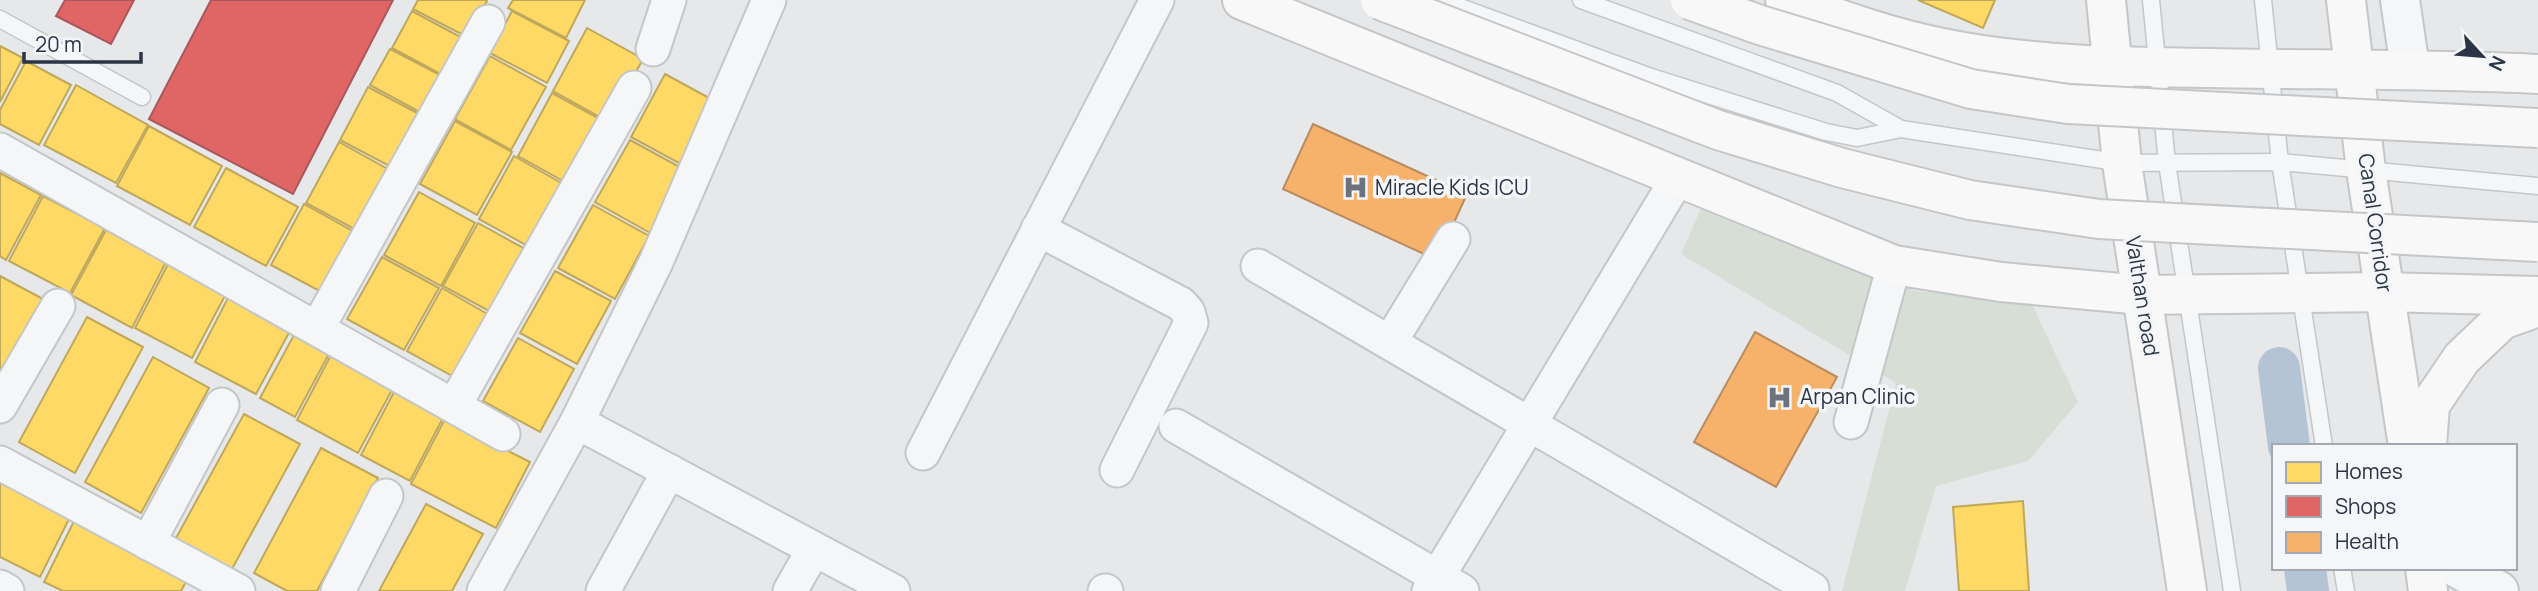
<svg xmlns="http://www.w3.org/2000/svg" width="2538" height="591" font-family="Manrope,sans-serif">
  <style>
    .green { fill: #d6ded6 }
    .homes { fill: #ffd966; stroke: #bfa85c; stroke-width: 2 }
    .shops { fill: #e06666; stroke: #aa575c; stroke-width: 2 }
    .health { fill: #f6b26b; stroke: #b98c60; stroke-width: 2 }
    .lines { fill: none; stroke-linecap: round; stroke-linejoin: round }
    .canal { stroke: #b4c4d5; stroke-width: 42 }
    .service-casing { stroke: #c4c6c8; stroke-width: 19 }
    .minor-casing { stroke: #c4c6c8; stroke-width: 37 }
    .tertiary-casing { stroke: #c4c6c8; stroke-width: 42 }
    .secondary-casing { stroke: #c4c6c8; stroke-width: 42 }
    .service { stroke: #f5f6f7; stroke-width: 16 }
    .minor { stroke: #f5f6f7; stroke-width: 33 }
    .tertiary { stroke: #f5f6f7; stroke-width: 38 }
    .secondary { stroke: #f8f8f8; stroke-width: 38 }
    .secondary-bridge-casing { stroke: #c4c6c8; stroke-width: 42; stroke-linecap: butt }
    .secondary-bridge { stroke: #f8f8f8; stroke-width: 38 }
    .labels { text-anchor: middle; stroke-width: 7; stroke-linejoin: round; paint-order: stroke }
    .poi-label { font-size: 21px; fill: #2b3445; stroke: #f4f6f9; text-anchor: start }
    .street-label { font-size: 21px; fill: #2b3445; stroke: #f4f6f9 }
  </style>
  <rect width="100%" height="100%" fill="#e6e8ea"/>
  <polygon class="green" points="1705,199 1915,291 2030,300 2078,402 2028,461 1936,486 1905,591 1842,591 1896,383 1681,254"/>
  <g class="homes">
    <polygon points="418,0 486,0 487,1 467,37 413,9"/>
    <polygon points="513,0 585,0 566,38 508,8"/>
    <polygon points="1918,0 1995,0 1983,28"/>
    <polygon points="412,11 466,40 446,77 392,48"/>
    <polygon points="512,11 569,41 547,83 490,53"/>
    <polygon points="587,28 643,59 609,122 553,91"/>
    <polygon points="0,46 23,58 0,102"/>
    <polygon points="390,49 444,77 425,115 370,85"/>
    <polygon points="490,56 546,87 511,150 455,119"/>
    <polygon points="26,61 71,85 39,145 0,124 0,110"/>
    <polygon points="665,74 722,105 688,168 631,137"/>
    <polygon points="76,85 148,125 116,183 44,145"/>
    <polygon points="368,87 423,116 395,169 340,140"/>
    <polygon points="552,93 609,124 574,187 518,156"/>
    <polygon points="455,121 512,152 477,215 420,184"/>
    <polygon points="149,126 222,166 190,225 117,186"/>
    <polygon points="630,140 687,171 652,234 595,202"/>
    <polygon points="339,142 393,172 360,232 306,203"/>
    <polygon points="514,156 570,188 535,250 479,219"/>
    <polygon points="226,168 298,207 266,266 194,227"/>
    <polygon points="0,173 41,195 6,260 0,256"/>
    <polygon points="419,192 475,223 441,286 384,255"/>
    <polygon points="43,196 105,228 70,293 9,261"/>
    <polygon points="304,204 358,234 325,294 271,265"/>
    <polygon points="593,205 649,236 615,299 558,268"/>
    <polygon points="478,223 534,254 500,317 443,286"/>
    <polygon points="106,230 166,262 132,328 71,295"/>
    <polygon points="382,257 439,288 404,350 347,319"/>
    <polygon points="169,262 227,292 192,358 135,328"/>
    <polygon points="555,271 611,301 577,364 520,333"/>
    <polygon points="0,276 43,299 0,380"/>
    <polygon points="442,288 498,320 463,382 407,351"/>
    <polygon points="229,296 291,329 256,394 195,362"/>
    <polygon points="87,317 143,347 75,473 19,442"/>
    <polygon points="295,333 330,352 295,417 260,398"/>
    <polygon points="518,338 574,369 540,432 483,401"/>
    <polygon points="331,355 393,388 358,453 297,420"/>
    <polygon points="153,357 209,388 141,513 85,482"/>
    <polygon points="395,390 444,416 410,481 361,455"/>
    <polygon points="244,414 300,444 232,569 176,538"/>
    <polygon points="445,419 530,462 496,528 411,484"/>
    <polygon points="321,448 378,478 317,591 287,591 254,573"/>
    <polygon points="0,479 71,515 40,577 0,557"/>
    <polygon points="2023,501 2029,591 1959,591 1953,507"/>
    <polygon points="426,504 483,534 452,591 379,591"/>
    <polygon points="75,519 189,576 181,591 63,591 44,582"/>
  </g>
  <g class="shops">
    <polygon points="65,0 134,0 111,44 56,16"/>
    <polygon points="211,0 393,0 293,194 149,119"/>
  </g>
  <g class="health">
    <polygon points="1313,124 1467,194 1437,260 1283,189"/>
    <polygon points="1755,332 1837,377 1776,487 1694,442"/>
  </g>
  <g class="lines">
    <g class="canal">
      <polyline points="2279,368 2289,446"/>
      <polyline points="2305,568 2308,591"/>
    </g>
    <defs>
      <g id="service">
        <polyline points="1441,0 1651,77 1826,132 1857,138 1901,129 2122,163 2280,162 2538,186"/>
        <polyline points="1581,0 1837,93 1901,129"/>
        <polyline points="2151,0 2167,163 2232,591"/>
        <polyline points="2263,0 2280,162 2324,446"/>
        <polyline points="0,19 142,97"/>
        <polyline points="2342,568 2346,591"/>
      </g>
      <g id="minor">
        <polyline points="653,49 669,0"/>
        <polyline points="0,150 503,434"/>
        <polyline points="1038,229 1181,304 1188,312 1191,323 1117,470"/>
        <polyline points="1258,266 1812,589"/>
        <polyline points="318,327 488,22"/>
        <polyline points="1390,342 1453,239"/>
        <polyline points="0,406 58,306"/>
        <polyline points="454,406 634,88"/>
        <polyline points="577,422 893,591"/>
        <polyline points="1851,422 1894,265"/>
        <polyline points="1176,426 1462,591"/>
        <polyline points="923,453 1157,0"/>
        <polyline points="0,463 238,591"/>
        <polyline points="148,543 222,405"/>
        <polyline points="0,587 7,591"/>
        <polyline points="338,591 386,496"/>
        <polyline points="484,591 577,422 656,262 769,0"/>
        <polyline points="603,591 669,471"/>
        <polyline points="790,591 814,549"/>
        <polyline points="1105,591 1106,591"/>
        <polyline points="1429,591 1679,176"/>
      </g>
      <g id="tertiary">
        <polyline points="2400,0 2410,68"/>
        <polyline points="2457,568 2499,591"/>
      </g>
      <g id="secondary">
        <polyline points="1242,0 1894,265 2001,282 2142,295 2384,292 2538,296"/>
        <path d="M1785 0C1836 18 1885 36 1938 47 2028 66 2122 67 2213 68 2322 70 2430 69 2538 74"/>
        <polyline points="2106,0 2122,163 2187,591"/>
        <polyline points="2346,0 2366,170 2408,446"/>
        <polyline points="2427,446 2430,405 2462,358 2502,320 2538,307"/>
        <polyline points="2425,568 2428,591"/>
      </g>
    </defs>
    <use href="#service" class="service-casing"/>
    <use href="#minor" class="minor-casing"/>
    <use href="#tertiary" class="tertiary-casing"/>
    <use href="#secondary" class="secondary-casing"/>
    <use href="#service" class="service"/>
    <use href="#minor" class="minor"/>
    <use href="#tertiary" class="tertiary"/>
    <use href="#secondary" class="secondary"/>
    <defs>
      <g id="secondary-bridge">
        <polyline points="1380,0 1718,130 1842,168 1970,200 2099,219 2538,242"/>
        <polyline points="1690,0 1760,25 1971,89 2068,104 2538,128"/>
      </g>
    </defs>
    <use href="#secondary-bridge" class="secondary-bridge-casing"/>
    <use href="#secondary-bridge" class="secondary-bridge"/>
  </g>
  <defs>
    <symbol id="hospital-bare" viewBox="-9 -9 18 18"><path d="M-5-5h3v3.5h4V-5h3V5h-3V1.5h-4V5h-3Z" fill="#6c737f" stroke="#f4f6f9" stroke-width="2.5" paint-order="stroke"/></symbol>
  </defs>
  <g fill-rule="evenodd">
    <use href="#hospital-bare" x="1338" y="170" width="35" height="35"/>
    <use href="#hospital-bare" x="1762" y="380" width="35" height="35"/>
  </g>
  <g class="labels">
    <g class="poi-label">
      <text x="1375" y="195">Miracle Kids ICU</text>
      <text x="1800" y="404">Arpan Clinic</text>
    </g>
    <g class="street-label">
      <text transform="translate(2375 223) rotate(82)" y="7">Canal Corridor</text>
      <text transform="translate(2142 296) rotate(81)" y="7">Valthan road</text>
    </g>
  </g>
  <rect x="2272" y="444" width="245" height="126" fill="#f4f6f9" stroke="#a4a8b1" stroke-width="2"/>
  <rect x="2286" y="462" width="35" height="21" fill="#ffd966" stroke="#a4a8b1" stroke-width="2"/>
  <text x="2335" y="479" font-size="21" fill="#2b3445">Homes</text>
  <rect x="2286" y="496" width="35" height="21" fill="#e06666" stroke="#a4a8b1" stroke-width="2"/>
  <text x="2335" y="514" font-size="21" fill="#2b3445">Shops</text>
  <rect x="2286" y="532" width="35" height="21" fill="#f6b26b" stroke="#a4a8b1" stroke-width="2"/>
  <text x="2335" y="549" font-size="21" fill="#2b3445">Health</text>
  <g transform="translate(2482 56) rotate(116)" stroke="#f4f6f9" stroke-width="5" paint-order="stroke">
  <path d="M0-5L12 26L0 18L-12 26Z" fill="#2b3445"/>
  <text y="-10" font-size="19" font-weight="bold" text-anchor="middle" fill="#2b3445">N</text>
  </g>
  <path d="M24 52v10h117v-10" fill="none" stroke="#2b3445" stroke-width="3.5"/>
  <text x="35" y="52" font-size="21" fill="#2b3445" stroke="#f4f6f9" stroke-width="5" paint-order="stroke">20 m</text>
</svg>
